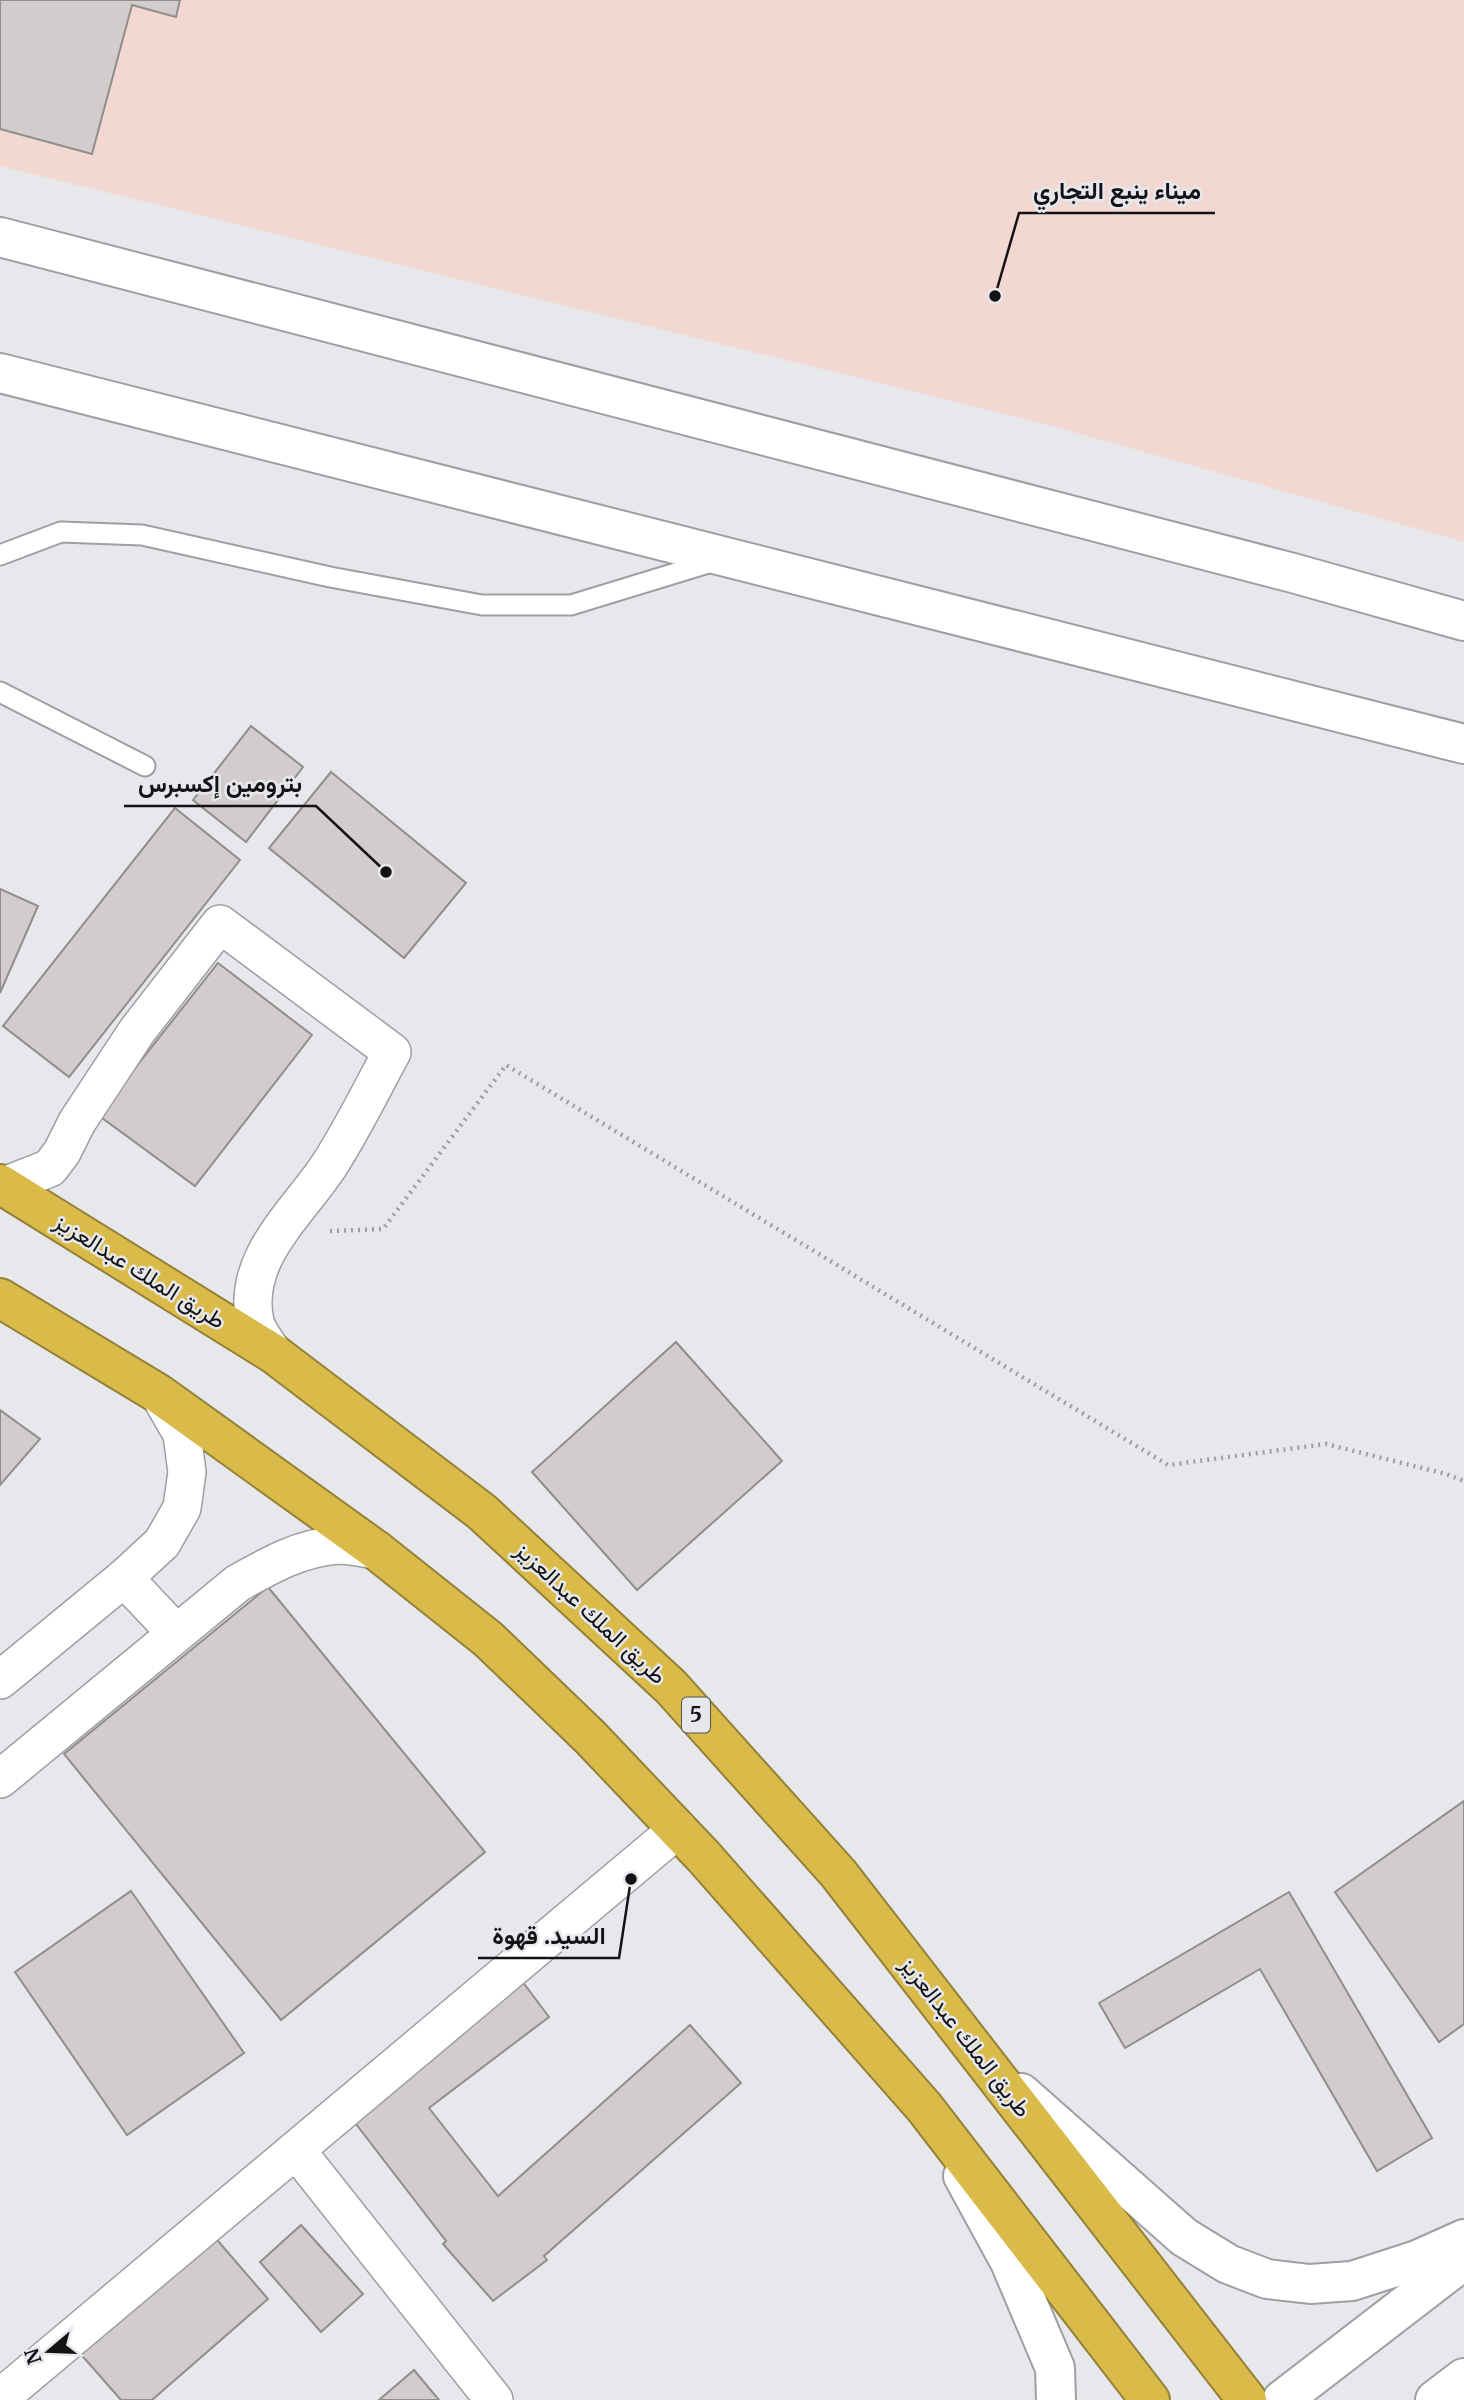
<svg xmlns="http://www.w3.org/2000/svg" width="1464" height="2400" font-family="Merriweather,Vazirmatn,serif">
  <style>
    .industrial { fill: #f2d8d1 }
    .building { fill: #d2cdcc; stroke: #918d8c; stroke-width: 2 }
    .lines { fill: none; stroke-linecap: round; stroke-linejoin: round }
    .lane-casing { stroke: #9d9fa3; stroke-width: 23 }
    .street-casing { stroke: #9d9fa3; stroke-width: 40 }
    .secondary-casing { stroke: #9d9fa3; stroke-width: 42 }
    .highway-casing { stroke: #948037; stroke-width: 42 }
    .path { stroke: #9d9ea2; stroke-width: 4.5; stroke-dasharray: 2 5; stroke-linecap: butt }
    .lane { stroke: #fff; stroke-width: 19 }
    .street { stroke: #fff; stroke-width: 37 }
    .secondary { stroke: #fff; stroke-width: 38 }
    .highway { stroke: #dabb4a; stroke-width: 38 }
    .labels { text-anchor: middle; stroke-width: 5; stroke-linejoin: round; paint-order: stroke }
    .shield { fill: #e6e8ec; stroke: #525356; stroke-width: 2 }
    .shield-label { font-size: 21px; font-weight: bold; fill: #131315 }
    .street-label { font-size: 23px; fill: #131315; stroke: #e6e8ec }
    .leader { fill: none; stroke: #131315; stroke-width: 2.5 }
    .callout-dot { fill: #131315; stroke: #e6e8ec; stroke-width: 2.5 }
    .callout-label { font-size: 24px; text-anchor: middle; font-weight: bold; fill: #131315; stroke: #e6e8ec; stroke-width: 5; stroke-linejoin: round; paint-order: stroke }
  </style>
  <rect width="100%" height="100%" fill="#e6e8ec"/>
  <polygon class="industrial" points="0,0 1464,0 1464,542 1052,426 0,166"/>
  <g class="building">
    <polygon points="0,0 180,0 176,17 132,5 92,154 0,129"/>
    <polygon points="251,726 303,767 246,842 193,800"/>
    <polygon points="331,772 466,883 404,958 269,848"/>
    <polygon points="175,808 240,860 69,1077 3,1026"/>
    <polygon points="0,889 38,906 0,993"/>
    <polygon points="218,963 312,1035 195,1186 98,1115"/>
    <polygon points="676,1342 782,1461 637,1590 532,1472"/>
    <polygon points="0,1410 40,1439 0,1485"/>
    <polygon points="268,1587 485,1852 281,2020 64,1754"/>
    <polygon points="1464,1801 1464,2024 1439,2042 1335,1892"/>
    <polygon points="131,1891 244,2053 127,2135 15,1972"/>
    <polygon points="1289,1892 1432,2138 1377,2171 1260,1969 1125,2048 1099,2003"/>
    <polygon points="522,1981 549,2017 429,2108 498,2196 690,2025 741,2083 544,2256 547,2260 493,2301 443,2244 446,2241 349,2115"/>
    <polygon points="301,2225 363,2294 321,2332 260,2262"/>
    <polygon points="212,2234 268,2299 152,2400 121,2400 78,2351"/>
    <polygon points="414,2370 439,2400 379,2400"/>
  </g>
  <g class="lines">
    <defs>
      <g id="lane">
        <polyline points="0,555 61,532 142,535 330,577 482,605 571,605 715,561"/>
        <polyline points="0,692 145,766"/>
      </g>
      <g id="street">
        <path d="M4 1186 50 1168 62 1152 77 1122 137 1031 220 924 392 1052C372 1089 353 1128 330 1164 299 1212 241 1258 255 1322 258 1333 268 1345 274 1354"/>
        <polyline points="124,1578 176,1633"/>
        <polyline points="0,1680 124,1578 162,1543 182,1508 187,1472 182,1434 159,1394"/>
        <path d="M0 1779 238 1583C270 1565 300 1548 337 1545 349 1545 363 1548 376 1550"/>
        <polyline points="296,2150 494,2400"/>
        <polyline points="0,2398 678,1829"/>
      </g>
      <g id="secondary">
        <polyline points="0,237 1293,573 1464,621"/>
        <polyline points="0,373 1464,744"/>
        <polyline points="1021,2093 1184,2237 1228,2264 1267,2279 1310,2284 1352,2281 1417,2260 1464,2239"/>
        <polyline points="963,2176 1010,2262 1055,2368 1056,2400"/>
        <polyline points="1282,2400 1464,2260"/>
        <polyline points="1435,2400 1464,2378"/>
      </g>
      <g id="highway">
        <polyline points="0,1184 274,1354 482,1512 671,1687 838,1873 1247,2400"/>
        <polyline points="0,1298 159,1394 376,1550 488,1639 590,1737 704,1857 924,2107 1150,2400"/>
      </g>
    </defs>
    <use href="#lane" class="lane-casing"/>
    <use href="#street" class="street-casing"/>
    <use href="#secondary" class="secondary-casing"/>
    <use href="#highway" class="highway-casing"/>
    <polyline class="path" points="330,1231 383,1229 506,1065 1168,1465 1326,1444 1446,1474 1464,1481"/>
    <use href="#lane" class="lane"/>
    <use href="#street" class="street"/>
    <use href="#secondary" class="secondary"/>
    <use href="#highway" class="highway"/>
  </g>
  <g class="labels">
    <rect class="shield" x="682" y="1697.5" width="28" height="35" rx="5"/>
    <g class="shield-label">
      <text x="696" y="1722">5</text>
    </g>
    <g class="street-label">
      <text transform="translate(140 1271) rotate(32)" y="8">طريق الملك عبدالعزيز</text>
      <text transform="translate(591 1613) rotate(43)" y="8">طريق الملك عبدالعزيز</text>
      <text transform="translate(966 2037) rotate(52)" y="8">طريق الملك عبدالعزيز</text>
    </g>
  </g>
  <path class="leader" d="M995 296L1019 213H1215M386 872L316 806H124M631 1879L619 1958H478"/>
  <g class="callout-dot">
    <circle cx="995" cy="296" r="7"/>
    <circle cx="386" cy="872" r="7"/>
    <circle cx="631" cy="1879" r="7"/>
  </g>
  <g class="callout-label">
    <text x="1117" y="199">ميناء ينبع التجاري</text>
    <text x="220" y="792">بترومين إكسبرس</text>
    <text x="549" y="1944">السيد. قهوة</text>
  </g>
  <g transform="translate(49 2351) rotate(251)" stroke="#e6e8ec" stroke-width="5" paint-order="stroke">
  <path d="M0-5L12 26L0 18L-12 26Z" fill="#131315"/>
  <text y="-10" font-size="19" font-weight="bold" text-anchor="middle" fill="#131315">N</text>
  </g>
</svg>
